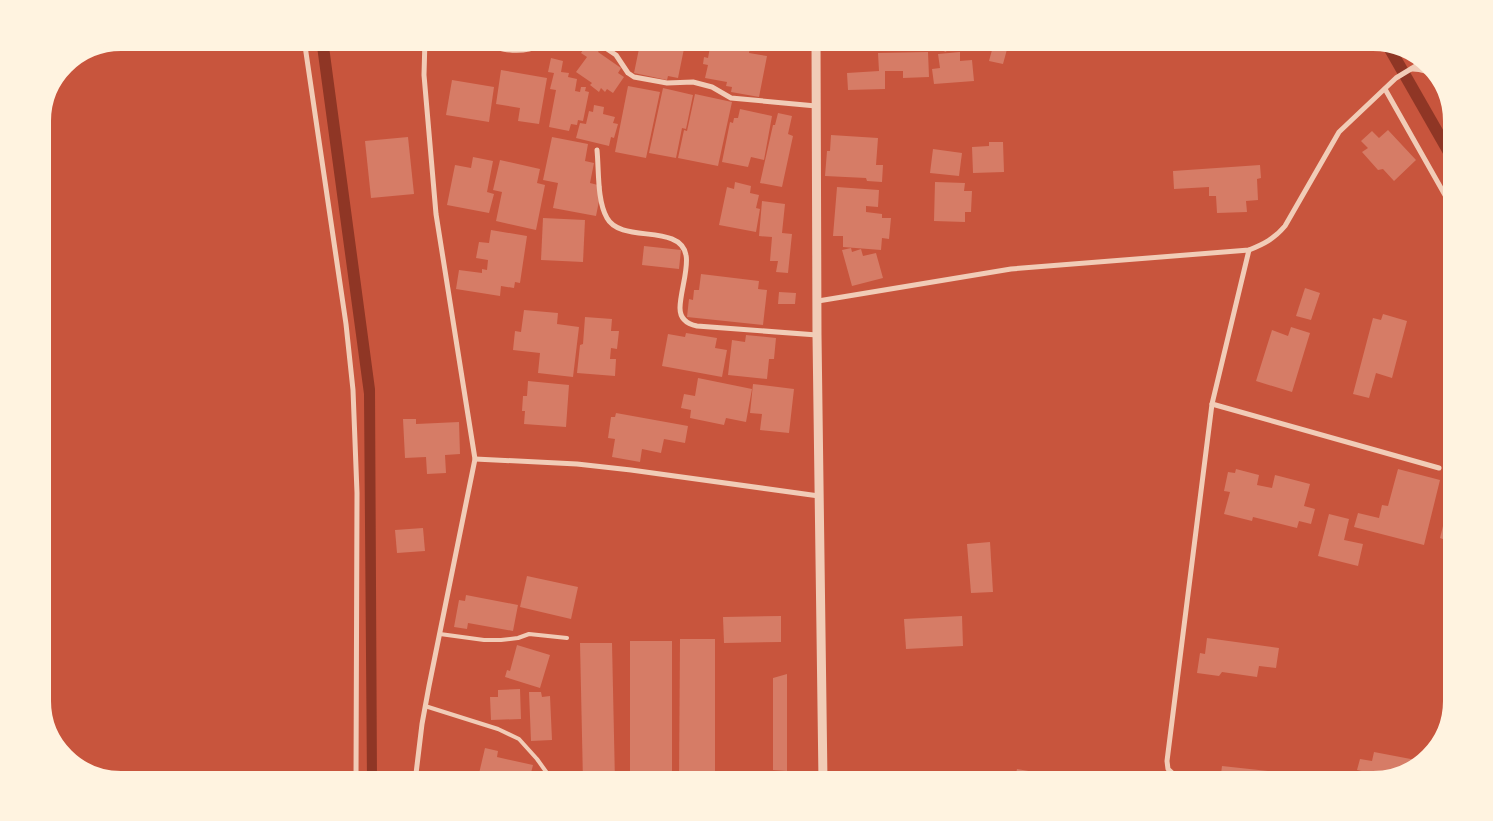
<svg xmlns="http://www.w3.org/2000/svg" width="1493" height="821" font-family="'Noto Sans',sans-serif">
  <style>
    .water { fill: #8f3625 }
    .building { fill: #d67c66 }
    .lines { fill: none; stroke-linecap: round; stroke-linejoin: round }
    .service { stroke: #f1ccb7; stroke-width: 4 }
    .minor { stroke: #f1ccb7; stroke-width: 5 }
    .tertiary { stroke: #f1ccb7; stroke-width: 9 }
    .rim { fill: none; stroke: #fff3e0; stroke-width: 6 }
  </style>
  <rect width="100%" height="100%" fill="#c8553d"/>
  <g class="water">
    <polygon points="316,39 328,39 375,389 377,782 367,782 364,394"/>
    <polygon points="1378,40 1394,44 1454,149 1454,173"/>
  </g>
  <g class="building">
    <polygon points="641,39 686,39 678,78 668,76 667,80 634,73"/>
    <polygon points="915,39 958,39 955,47 949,45 946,52 931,46 929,51 913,45"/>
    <polygon points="995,39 1009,42 1003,64 989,61"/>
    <polygon points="589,41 600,49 598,52 621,68 618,73 624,77 613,93 607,89 605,92 601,88 599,92 590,85 592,83 576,72 587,57 581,53"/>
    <polygon points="711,42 750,48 749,53 767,56 759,97 731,92 732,87 726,86 727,82 705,78 708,65 703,64 704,57 708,58"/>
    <polygon points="928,52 929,77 903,78 903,71 885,71 885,89 848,90 847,73 879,71 878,53"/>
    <polygon points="960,52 960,61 972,60 974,81 934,84 932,69 940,68 938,54"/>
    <polygon points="551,58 563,61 561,72 569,73 568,77 577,79 575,91 580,92 581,87 586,87 585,91 589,92 583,121 578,120 577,125 571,124 569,131 549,127 556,90 550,89 554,73 548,72"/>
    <polygon points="501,70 547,78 539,124 518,121 520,108 496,104"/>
    <polygon points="452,80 494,87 489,122 446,115"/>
    <polygon points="628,86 660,92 646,158 615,152"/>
    <polygon points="663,88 693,95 686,129 682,128 676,158 649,153"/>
    <polygon points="695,94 732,102 718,166 678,158 684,130 687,131"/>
    <polygon points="594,105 604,107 603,114 615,117 613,123 618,124 614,138 611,137 609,146 576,138 580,123 586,124 589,111 593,112"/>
    <polygon points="740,109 772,116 764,160 751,157 748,167 722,162 730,122 733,123 734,118 738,118"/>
    <polygon points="778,113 792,116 788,134 793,136 782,187 760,183 773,125 775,125"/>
    <polygon points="1388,130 1416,160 1394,181 1383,169 1378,170 1362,152 1368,148 1361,141 1372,131 1379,138"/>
    <polygon points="831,135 878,138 876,165 883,165 882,182 867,181 866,178 825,176 827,151 830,151"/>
    <polygon points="408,137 414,194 371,198 365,141"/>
    <polygon points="552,137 588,144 585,161 594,163 590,183 602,186 596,216 553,208 558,183 543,180"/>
    <polygon points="989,142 1003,142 1004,172 973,173 972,147 989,146"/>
    <polygon points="933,149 962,153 959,176 930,173"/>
    <polygon points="473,157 493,161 487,192 494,194 489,213 447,205 455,165 471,168"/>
    <polygon points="500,160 540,169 537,183 545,185 536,230 496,221 502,192 493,190"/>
    <polygon points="1260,165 1261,178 1257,179 1258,200 1246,201 1247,212 1217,213 1216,196 1209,196 1209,187 1174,189 1173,171"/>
    <polygon points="735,182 751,186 750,193 759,195 756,208 760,209 756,232 719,225 727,187 734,189"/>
    <polygon points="935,182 965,183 964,191 972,191 971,212 965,212 965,222 934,221"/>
    <polygon points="837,187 879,190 878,207 866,206 866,212 882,214 882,218 891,218 889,239 882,238 881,250 843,247 843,236 833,236"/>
    <polygon points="762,201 785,204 782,233 792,234 788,273 776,272 778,261 770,261 772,237 759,236"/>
    <polygon points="543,218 585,220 583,262 541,260"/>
    <polygon points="491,230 527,236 520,283 515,282 514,288 501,286 500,296 456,289 459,270 482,273 482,269 487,270 488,260 476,258 479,242 489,243"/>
    <polygon points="644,246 681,250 679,269 642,265"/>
    <polygon points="851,248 852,252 861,249 863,256 876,253 883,278 852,286 842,250"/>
    <polygon points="701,274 759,281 758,289 767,290 763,325 687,317 689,299 693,300 694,290 699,290"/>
    <polygon points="1305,288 1320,293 1311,320 1296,316"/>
    <polygon points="779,292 796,293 795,304 778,304"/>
    <polygon points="524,310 558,313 557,324 579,327 573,377 538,373 540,353 513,350 515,331 521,332"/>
    <polygon points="1383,314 1407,321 1392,378 1376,373 1369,398 1353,394 1373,318 1381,320"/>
    <polygon points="585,317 612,319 611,331 619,331 617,349 611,348 610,359 616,359 615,376 577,373 580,345 583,344"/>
    <polygon points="1291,327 1310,333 1292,392 1256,381 1272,330 1288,336"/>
    <polygon points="686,333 717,338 715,348 727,350 722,377 662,366 668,334 685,337"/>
    <polygon points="746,335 776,338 774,359 769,359 767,379 728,375 732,340 745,342"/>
    <polygon points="698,378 752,389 746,422 726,418 724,425 690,418 691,410 681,408 684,394 695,396"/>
    <polygon points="528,381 569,385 566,427 524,424 525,411 522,411 523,396 527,396"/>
    <polygon points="753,384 794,389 789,433 760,430 762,414 750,413"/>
    <polygon points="616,413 688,426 685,443 664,439 661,453 642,449 640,462 612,457 615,439 608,438 611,417 615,417"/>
    <polygon points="403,419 416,419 416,424 459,422 460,454 445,455 446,473 427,474 426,457 405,458"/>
    <polygon points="1236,469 1259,475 1257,485 1272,488 1275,475 1310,484 1304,506 1315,509 1311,524 1299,521 1297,528 1253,517 1252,521 1224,514 1230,492 1224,491 1228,472 1235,473"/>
    <polygon points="1398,469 1440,480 1424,545 1354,527 1358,513 1379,518 1382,505 1388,506"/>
    <polygon points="1329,514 1349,519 1344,540 1363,544 1358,566 1318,556"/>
    <polygon points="1443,526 1454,530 1453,543 1440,538"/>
    <polygon points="423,528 425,551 397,553 395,530"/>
    <polygon points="990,542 993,592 971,593 967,544"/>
    <polygon points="527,576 578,587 571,619 520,607"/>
    <polygon points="466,595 518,605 513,631 468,623 467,629 454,627 459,600 465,601"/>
    <polygon points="781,616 781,642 724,643 723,617"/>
    <polygon points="962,616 963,646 906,649 904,619"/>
    <polygon points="1207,638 1279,648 1276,668 1259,666 1257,677 1222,672 1219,676 1197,673 1200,653 1205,654"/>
    <polygon points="680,639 715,639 715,782 679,782"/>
    <rect x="630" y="641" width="42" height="141"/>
    <polygon points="580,643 612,643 615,782 583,782"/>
    <polygon points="517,645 550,655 540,688 505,677 507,670 510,671"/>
    <polygon points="787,674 787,771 773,770 773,678"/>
    <polygon points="520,689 521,719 491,720 490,697 498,697 498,690"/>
    <polygon points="529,692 541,692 542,697 550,696 552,740 531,741"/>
    <polygon points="485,748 498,751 497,757 533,765 531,773 544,776 554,776 555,782 477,782"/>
    <polygon points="1374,752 1416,760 1414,770 1390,777 1357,770 1360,759 1372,761"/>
    <polygon points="1222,766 1268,771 1267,782 1220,782"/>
    <polygon points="1017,769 1046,774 1044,782 1014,782"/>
    <polygon points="775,780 775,782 743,782 743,781"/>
  </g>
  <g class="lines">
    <g class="service">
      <polyline points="440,634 484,640 501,640 518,638 529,634 567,638"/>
      <polyline points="425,706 498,729 519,739 537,759 547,773"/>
    </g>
    <g class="minor">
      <polyline points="304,39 346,324 353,390 357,493 356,782"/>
      <path d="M482 39C491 50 516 52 529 49 537 47 544 43 551 39"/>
      <polyline points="592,39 616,55 628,73 634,77 667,83 693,82 712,87 731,98 816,106"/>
      <polyline points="1409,47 1419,64"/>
      <path d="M1411 69C1438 68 1441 88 1452 108"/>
      <polyline points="1385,89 1454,211"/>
      <path d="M597 150C599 170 597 201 607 218 621 244 680 223 686 255 689 268 680 293 680 308 680 319 687 324 697 326L817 335"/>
      <path d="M818 301 1011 269 1249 250C1264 244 1274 239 1285 226L1339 132 1396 78 1424 61"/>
      <polyline points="1212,404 1439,468"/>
      <polyline points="475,459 577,464 631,470 819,496"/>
      <polyline points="415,782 422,724 429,686 475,459 436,214 424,75 425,39"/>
      <polyline points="1182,782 1168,769 1167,761 1212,404 1249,250"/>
    </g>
    <polyline class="tertiary" points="816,39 817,335 823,782"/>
  </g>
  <path d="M0 0H1493V821H0ZM121 48H1373A73 73 0 0 1 1446 121V701A73 73 0 0 1 1373 774H121A73 73 0 0 1 48 701V121A73 73 0 0 1 121 48Z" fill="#fff3e0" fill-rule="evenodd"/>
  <path class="rim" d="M121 48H1373A73 73 0 0 1 1446 121V701A73 73 0 0 1 1373 774H121A73 73 0 0 1 48 701V121A73 73 0 0 1 121 48Z"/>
</svg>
